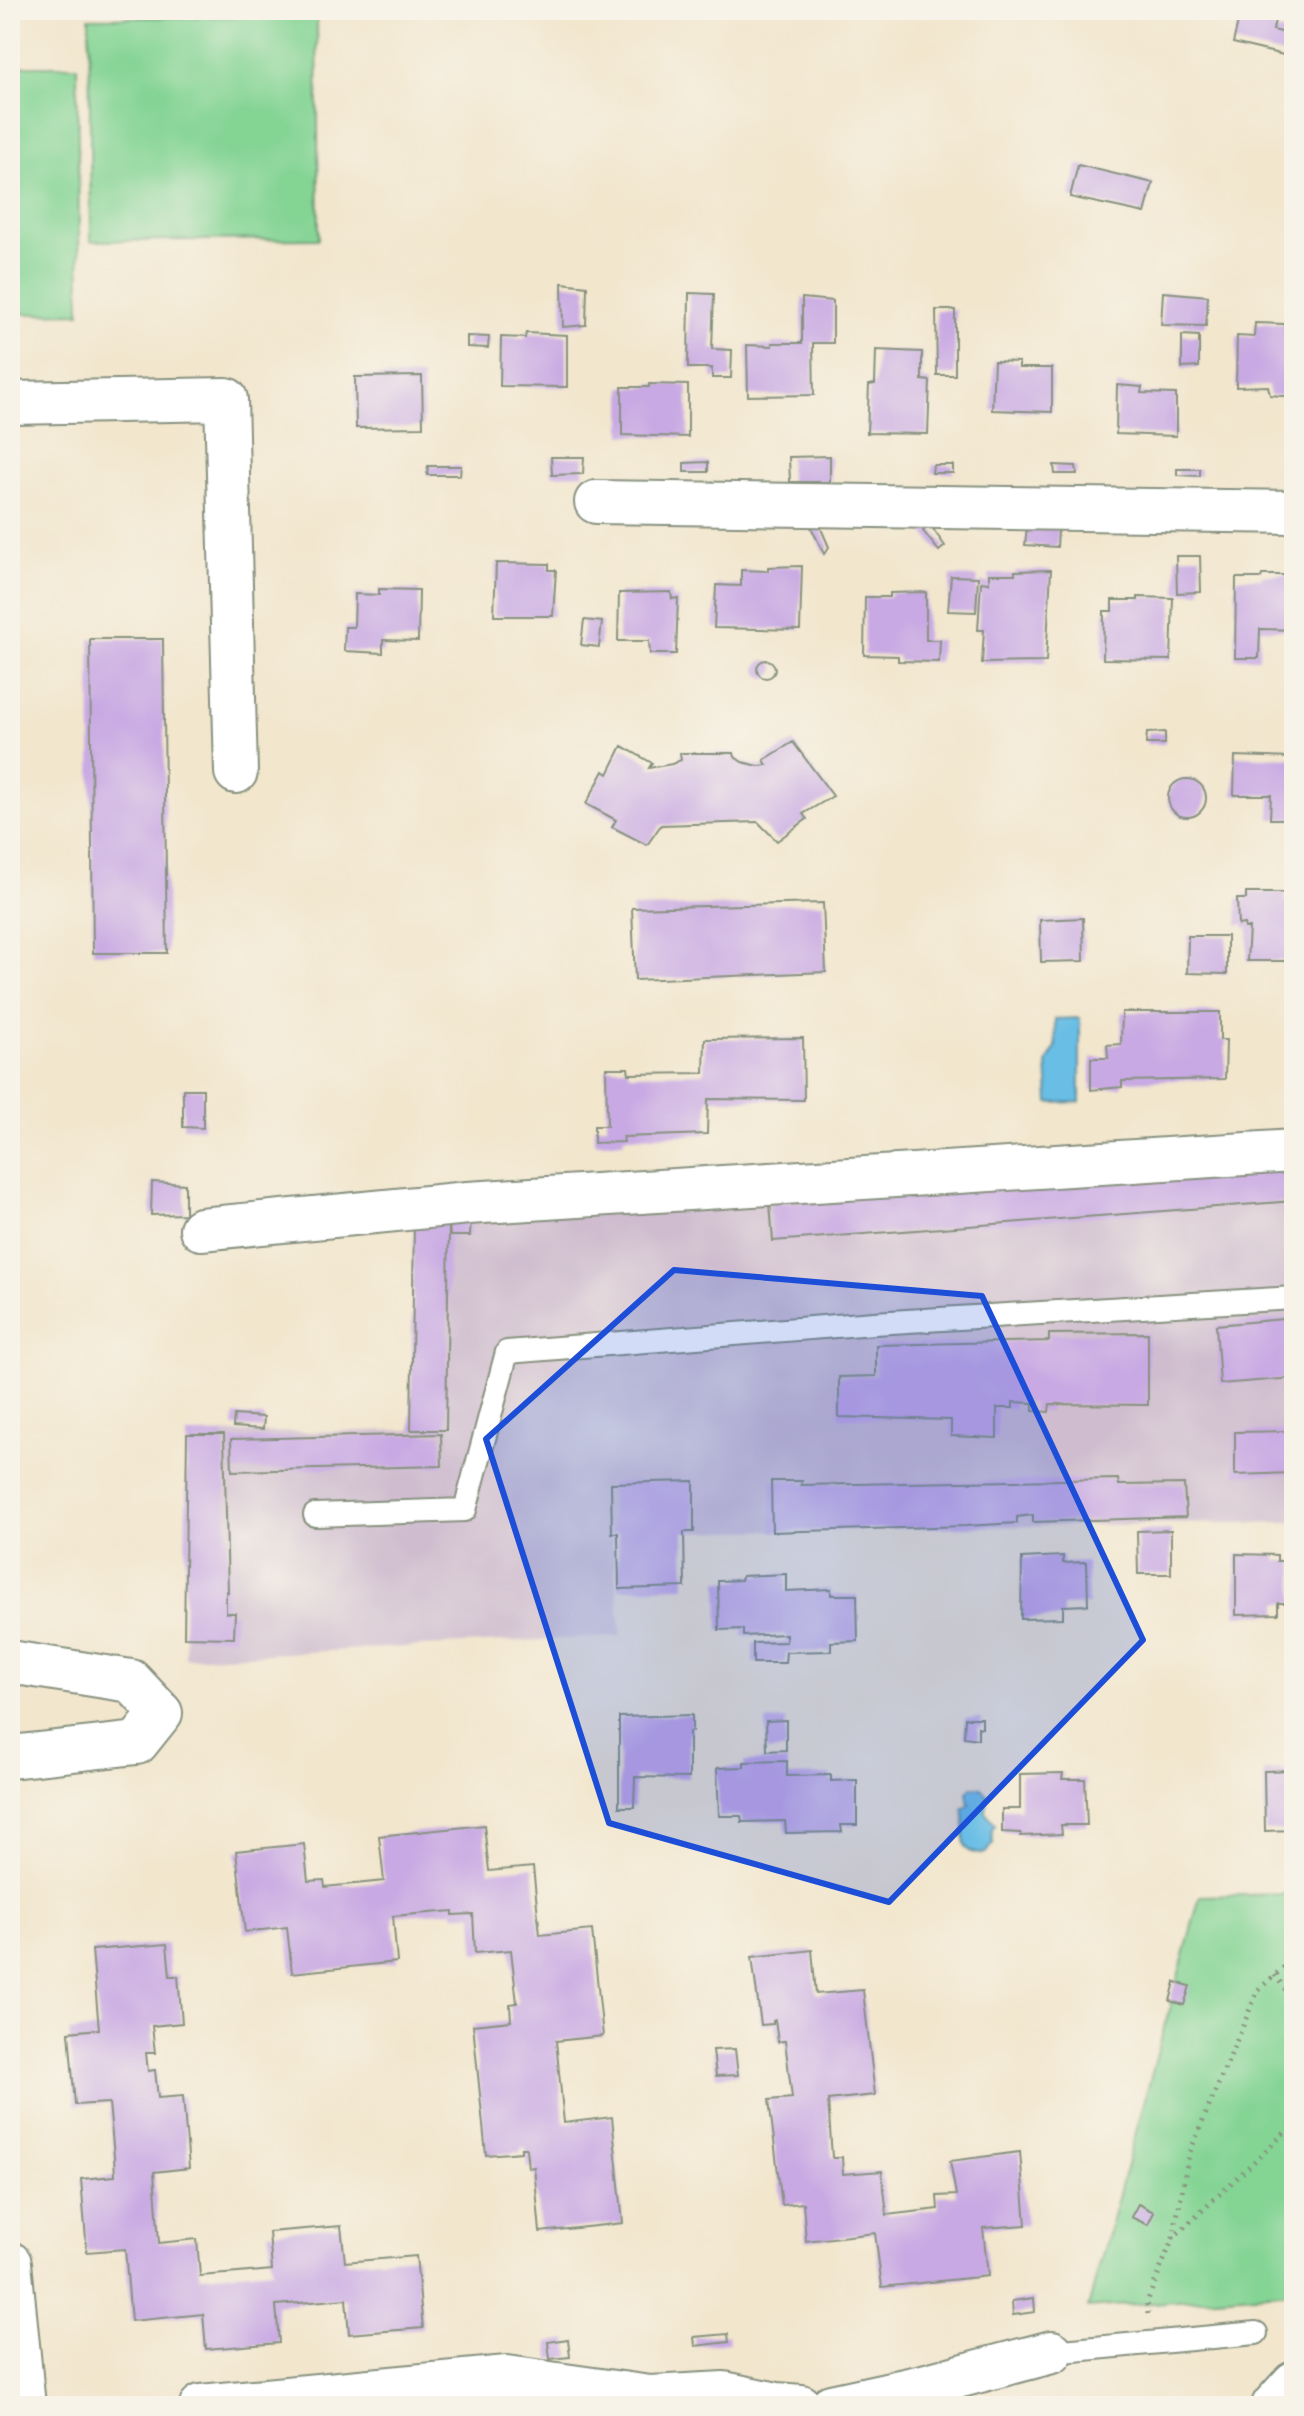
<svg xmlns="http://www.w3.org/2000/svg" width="1304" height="2416" font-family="'IM FELL Double Pica',serif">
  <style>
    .built { fill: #f3cfe0 }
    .industrial { fill: #cfbdcf }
    .green { fill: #84d494; stroke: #528864; stroke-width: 2 }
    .water { fill: #69bee5; stroke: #447e8c; stroke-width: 2 }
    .building { fill: #c8a9e3 }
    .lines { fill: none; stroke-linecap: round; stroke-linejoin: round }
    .service-casing { stroke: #889280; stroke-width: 26 }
    .minor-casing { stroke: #889280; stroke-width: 46 }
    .tertiary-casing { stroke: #889280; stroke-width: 48 }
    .path { stroke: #889280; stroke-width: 5; stroke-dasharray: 2 6; stroke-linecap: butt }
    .service { stroke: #fff; stroke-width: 22 }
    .minor { stroke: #fff; stroke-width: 42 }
    .tertiary { stroke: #fff; stroke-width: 44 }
    .marked { fill: #1d4ed8; fill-opacity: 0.2; stroke: #1d4ed8; stroke-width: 6; stroke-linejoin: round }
  </style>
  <rect width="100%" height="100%" fill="#f7f3e8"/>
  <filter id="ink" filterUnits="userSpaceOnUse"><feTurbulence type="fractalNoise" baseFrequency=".0125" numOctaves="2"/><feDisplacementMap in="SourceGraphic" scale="16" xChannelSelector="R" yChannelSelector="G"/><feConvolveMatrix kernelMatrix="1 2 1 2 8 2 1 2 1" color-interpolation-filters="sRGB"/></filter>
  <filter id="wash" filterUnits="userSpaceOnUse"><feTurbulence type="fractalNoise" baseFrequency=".006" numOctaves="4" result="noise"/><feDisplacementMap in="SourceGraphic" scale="32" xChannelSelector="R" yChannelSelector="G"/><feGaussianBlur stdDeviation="1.8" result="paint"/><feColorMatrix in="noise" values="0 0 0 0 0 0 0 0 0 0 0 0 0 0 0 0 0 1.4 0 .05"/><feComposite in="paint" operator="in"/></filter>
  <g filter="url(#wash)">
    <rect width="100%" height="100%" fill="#f2e6cd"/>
    <polygon class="built" points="473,2396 637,2406 391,2406"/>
    <polygon class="industrial" points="1294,1165 1294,1522 612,1533 621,1636 185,1658 187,1434 411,1430 414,1222"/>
    <g class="green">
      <polygon points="317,16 319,239 91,241 89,18"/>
      <polygon points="10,66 77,66 80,313 10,314"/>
      <polygon points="1294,1894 1294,2292 1088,2308 1200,1896"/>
    </g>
    <g class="water">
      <polygon points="1080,1018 1080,1102 1049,1103 1047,1062 1056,1047 1055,1019"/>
      <path d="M972 1787 982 1788 987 1794 986 1813 995 1825 992 1830 993 1844 988 1851 983 1854C952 1854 970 1827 963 1809L969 1805 967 1792Z"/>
    </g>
    <g id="blocks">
      <g class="building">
        <polygon points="1241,10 1258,10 1276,14 1273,30 1294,35 1292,57 1233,43"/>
        <polygon points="1078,165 1153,183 1145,213 1070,197"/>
        <polygon points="562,283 587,286 586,325 563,327"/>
        <polygon points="1163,292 1208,296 1206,326 1161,325"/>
        <polygon points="689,293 714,294 712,349 732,350 731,378 712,378 712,368 688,368"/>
        <polygon points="802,298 833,301 833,343 813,343 814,395 748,396 747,345 772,346 772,343 802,343"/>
        <polygon points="936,310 955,310 955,375 937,375"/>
        <polygon points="1255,323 1285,324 1285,335 1294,335 1294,397 1270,395 1268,386 1236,387 1237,336 1254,337"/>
        <polygon points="526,333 567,335 567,387 500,386 501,337 525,338"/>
        <polygon points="1182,335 1199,336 1199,367 1182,368"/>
        <polygon points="467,336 489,337 488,348 467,347"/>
        <polygon points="876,350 922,352 922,380 930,381 928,434 867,433 869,385 875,384"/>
        <polygon points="994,361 1019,362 1019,368 1052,368 1052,412 992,410"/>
        <polygon points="422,376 423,427 356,428 355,377"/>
        <polygon points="649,384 688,385 688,437 622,435 622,387 649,387"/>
        <polygon points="1117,385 1142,387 1141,393 1176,394 1176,436 1116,434"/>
        <polygon points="830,456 830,482 790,482 789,457"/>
        <polygon points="551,457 584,457 583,474 552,475"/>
        <polygon points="708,462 708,472 684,472 684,463"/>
        <polygon points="933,465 953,465 953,473 932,473"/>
        <polygon points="1054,465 1076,466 1077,474 1055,474"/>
        <polygon points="428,466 461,466 460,475 427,475"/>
        <polygon points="1177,469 1200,469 1200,476 1177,475"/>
        <polygon points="819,524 829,547 824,554 810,525"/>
        <polygon points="930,525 945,546 939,551 923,531"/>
        <polygon points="1027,526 1058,529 1057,547 1025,545"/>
        <polygon points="1176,556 1200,556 1201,592 1177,593"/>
        <polygon points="496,563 549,564 549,570 556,570 553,616 494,616"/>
        <polygon points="802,566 800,630 714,628 716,585 741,586 741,570 768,571 768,567"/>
        <polygon points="1051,570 1046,662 982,663 984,630 978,630 981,582 989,583 989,574 1015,574 1015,571"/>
        <polygon points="1262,575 1294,575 1294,630 1260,629 1259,658 1235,658 1236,578 1261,578"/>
        <polygon points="951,576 978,577 976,612 948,611"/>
        <polygon points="379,589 419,590 418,641 383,640 383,653 344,651 345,627 354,627 355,594 379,595"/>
        <polygon points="671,592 672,599 678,598 676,654 650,654 649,641 618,641 619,593"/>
        <polygon points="926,592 926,640 940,640 939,662 898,661 898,656 864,655 865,597 890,597 890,593"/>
        <polygon points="1138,597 1173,598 1171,660 1103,659 1104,611 1112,611 1112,600 1138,600"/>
        <polygon points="584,620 602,622 599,647 581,645"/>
        <polygon points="90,639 163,639 167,953 93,953"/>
        <circle cx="766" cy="669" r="9"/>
        <polygon points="1165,732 1165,744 1146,744 1147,733"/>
        <polygon points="793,742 833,796 803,814 807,819 777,841 758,822 661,825 647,845 612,827 616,820 586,804 604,771 608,774 622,746 652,763 649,768 672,764 681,760 680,753 734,753 735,757 742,762 759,766 767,765 764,760"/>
        <polygon points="1235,756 1294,758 1294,819 1270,819 1271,795 1234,795"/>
        <circle cx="1187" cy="798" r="19"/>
        <polygon points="1246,893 1285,893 1286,902 1294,902 1294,952 1286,952 1287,961 1247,961 1249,928 1245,928 1244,924 1238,925 1237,899 1246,899"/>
        <polygon points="823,903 826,972 635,980 632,908"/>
        <polygon points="1083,918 1084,961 1041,962 1040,920"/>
        <polygon points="1188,936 1227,936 1227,974 1187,973"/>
        <polygon points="1122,1012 1220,1012 1220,1040 1226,1040 1225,1079 1122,1081 1122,1087 1091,1090 1091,1058 1108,1058 1107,1045 1121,1044"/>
        <polygon points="803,1038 804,1100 708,1099 707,1134 623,1137 624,1142 594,1143 594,1126 607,1126 606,1068 628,1068 629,1074 704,1073 705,1039"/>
        <polygon points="183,1089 203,1089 203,1128 183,1127"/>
        <polygon points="1294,1167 1294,1201 773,1241 770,1204"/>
        <polygon points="152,1182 185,1184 185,1214 151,1215"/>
        <polygon points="471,1217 470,1236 450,1236 449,1225 446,1430 411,1430 414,1222"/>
        <polygon points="1294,1318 1294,1378 1220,1384 1216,1325"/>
        <polygon points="1148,1333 1148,1405 1050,1404 1049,1412 1033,1411 1033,1403 1013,1402 1013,1408 997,1408 997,1438 951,1436 951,1420 839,1417 839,1377 876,1376 876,1345 1049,1341 1049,1334"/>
        <polygon points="234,1415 264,1417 263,1429 233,1427"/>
        <polygon points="1294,1431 1294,1473 1235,1475 1235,1432"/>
        <polygon points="187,1434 224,1434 228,1592 226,1591 226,1613 235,1613 234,1638 184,1637"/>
        <polygon points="441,1434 442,1466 232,1471 231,1439"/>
        <polygon points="1118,1479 1119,1485 1184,1484 1186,1517 1033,1522 1033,1515 1017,1517 1017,1523 966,1526 772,1532 771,1481 802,1481 801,1485"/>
        <polygon points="694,1481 694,1532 684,1532 685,1587 619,1589 618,1533 612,1533 611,1483"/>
        <polygon points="1171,1530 1171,1574 1138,1574 1137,1531"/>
        <polygon points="1236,1554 1277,1555 1277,1561 1294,1561 1294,1603 1278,1603 1278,1614 1236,1615"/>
        <polygon points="1063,1556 1063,1563 1087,1562 1088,1605 1063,1606 1063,1618 1021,1619 1022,1558"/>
        <polygon points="786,1574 786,1591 831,1589 831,1595 857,1595 858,1641 831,1642 831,1651 786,1652 785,1663 753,1663 753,1643 786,1642 786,1634 743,1636 743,1629 719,1630 718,1581 741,1580 742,1576"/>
        <polygon points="692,1715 692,1731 689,1732 689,1778 635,1777 634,1807 619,1807 619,1717"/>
        <polygon points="965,1718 982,1718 982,1728 978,1727 978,1739 964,1737"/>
        <polygon points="786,1720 786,1750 767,1751 766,1721"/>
        <polygon points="787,1761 787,1776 831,1775 831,1781 857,1780 857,1825 841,1825 842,1832 786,1833 785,1821 742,1822 741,1816 719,1816 717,1768 744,1767 744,1762"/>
        <polygon points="1294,1770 1294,1830 1265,1831 1264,1771"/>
        <polygon points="1063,1773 1062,1779 1085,1779 1087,1825 1061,1825 1062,1834 1021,1836 1021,1833 1002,1832 1002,1809 1020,1809 1020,1774"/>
        <polygon points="484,1825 489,1871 533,1867 540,1935 592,1930 603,2036 556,2041 564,2123 612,2117 623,2223 540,2232 534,2167 528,2168 526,2148 521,2148 521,2152 486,2155 473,2025 511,2021 510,2004 517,2003 511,1950 475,1953 473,1914 453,1915 453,1911 393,1916 397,1962 292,1973 287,1927 245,1932 236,1851 304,1844 308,1881 324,1880 325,1887 384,1881 379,1836"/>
        <polygon points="167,1944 170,1976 178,1976 182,2023 152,2026 155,2053 146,2053 148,2071 155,2070 158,2098 183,2096 189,2168 154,2172 159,2243 197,2239 200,2276 238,2273 272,2270 269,2232 341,2226 345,2262 416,2256 423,2328 349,2334 346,2299 276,2305 279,2343 206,2349 203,2314 131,2321 125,2249 87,2252 81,2179 115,2176 114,2156 109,2103 75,2105 69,2032 99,2029 92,1950"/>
        <polygon points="812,1950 816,1994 863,1990 875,2095 828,2100 832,2157 842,2157 843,2174 882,2171 887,2215 938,2209 937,2196 956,2195 950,2161 1020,2152 1026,2225 983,2228 988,2276 882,2287 875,2233 806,2241 803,2203 782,2205 769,2100 792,2098 785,2041 778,2042 775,2020 773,2021 773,2024 761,2025 752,1957"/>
        <polygon points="1175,1982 1190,1986 1184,2005 1170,2001"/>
        <polygon points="735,2049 738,2075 716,2076 713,2050"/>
        <polygon points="1138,2204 1154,2212 1148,2225 1131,2217"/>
        <polygon points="1034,2298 1035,2312 1013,2315 1012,2301"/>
        <polygon points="728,2334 729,2342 695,2346 694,2337"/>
        <polygon points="568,2339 570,2357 550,2359 548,2342"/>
      </g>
    </g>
  </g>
  <g filter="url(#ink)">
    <use href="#blocks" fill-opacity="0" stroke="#889280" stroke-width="2"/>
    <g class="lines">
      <defs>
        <g id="service">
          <polyline points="315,1515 465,1510 507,1352 874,1323 1294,1298"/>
          <polyline points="1052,2352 1256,2333"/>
          <polyline points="507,2377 510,2406"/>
        </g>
        <g id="minor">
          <polyline points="10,403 226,399 236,772"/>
          <polyline points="596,502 1294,512"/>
          <polyline points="201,1229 468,1203 1294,1151"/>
          <polyline points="10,1662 131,1681 161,1713 137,1743 10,1757"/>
          <polyline points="10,2263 24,2406"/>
          <polyline points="201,2406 507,2377 650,2397 724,2393 777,2404 801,2406"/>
          <polyline points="831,2406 923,2386 1052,2352"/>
        </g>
        <polyline id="tertiary" points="1274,2406 1294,2384"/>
      </defs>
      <use href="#service" class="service-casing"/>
      <use href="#minor" class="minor-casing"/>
      <use href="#tertiary" class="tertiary-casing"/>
      <g class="path">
        <polyline points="1275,1975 1294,2002"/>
        <polyline points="1173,2238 1189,2154 1258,1990 1291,1961"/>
        <polyline points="1148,2314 1147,2302 1173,2238 1294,2124"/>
      </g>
      <use href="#service" class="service"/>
      <use href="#minor" class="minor"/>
      <use href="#tertiary" class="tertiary"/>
    </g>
  </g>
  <path class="marked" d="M674 1270 982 1296 1143 1640 889 1902 609 1823 486 1439Z"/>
  <rect width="1304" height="2416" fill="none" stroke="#f7f3e8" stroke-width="40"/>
</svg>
